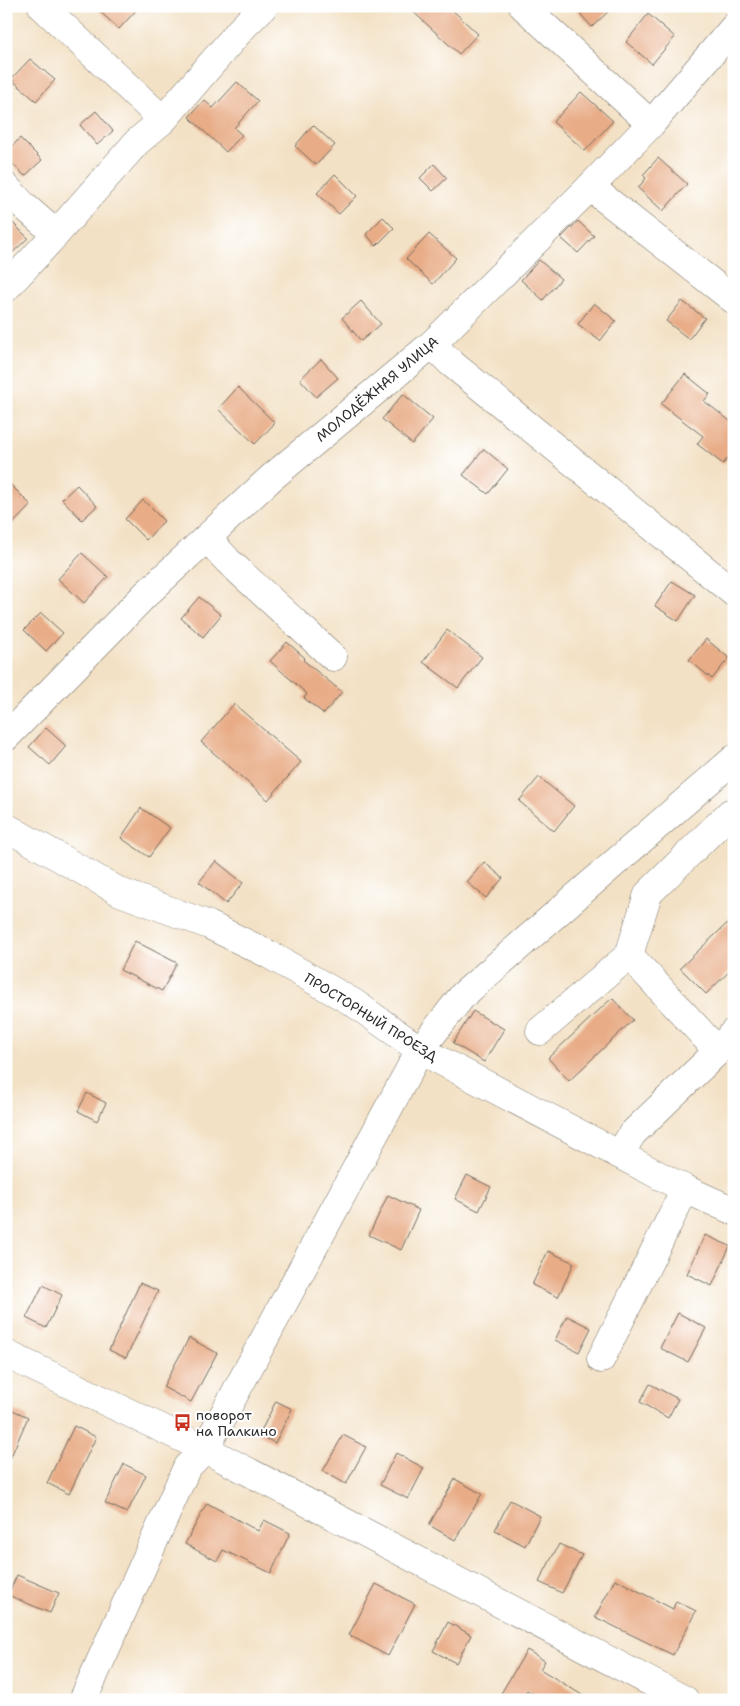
<svg xmlns="http://www.w3.org/2000/svg" width="740" height="1706" font-family="'Shantell Sans',sans-serif">
  <style>
    .building { fill: #e8ac86 }
    .lines { fill: none; stroke-linecap: round; stroke-linejoin: round }
    .minor-casing { stroke: #716b61; stroke-width: 29 }
    .minor { stroke: #fff; stroke-width: 28 }
    .labels { text-anchor: middle; stroke-width: 4; stroke-linejoin: round; paint-order: stroke }
    .street-label { font-size: 14px; fill: #2b2b2b; stroke: #fff }
    .poi-label { font-size: 14px; fill: #2b2b2b; stroke: #fff; text-anchor: start }
  </style>
  <rect width="100%" height="100%" fill="#fff"/>
  <filter id="ink" filterUnits="userSpaceOnUse"><feTurbulence type="fractalNoise" baseFrequency=".02" numOctaves="2"/><feDisplacementMap in="SourceGraphic" scale="10" xChannelSelector="R" yChannelSelector="G"/><feConvolveMatrix kernelMatrix="1 2 1 2 8 2 1 2 1" color-interpolation-filters="sRGB"/></filter>
  <filter id="wash" filterUnits="userSpaceOnUse"><feTurbulence type="fractalNoise" baseFrequency=".0096" numOctaves="4" result="noise"/><feDisplacementMap in="SourceGraphic" scale="20" xChannelSelector="R" yChannelSelector="G"/><feGaussianBlur stdDeviation="1.12" result="paint"/><feColorMatrix in="noise" values="0 0 0 0 0 0 0 0 0 0 0 0 0 0 0 0 0 1.4 0 .05"/><feComposite in="paint" operator="in"/></filter>
  <g filter="url(#wash)">
    <rect width="100%" height="100%" fill="#f3e1c5"/>
    <g id="blocks">
      <g class="building">
        <polygon points="94,6 140,6 119,29"/>
        <polygon points="407,6 448,6 478,34 459,54"/>
        <polygon points="573,6 614,6 592,27"/>
        <polygon points="648,14 675,37 652,64 626,42"/>
        <polygon points="30,59 55,80 36,101 11,79"/>
        <polygon points="237,82 258,101 234,128 242,135 226,152 189,117 204,100 213,108"/>
        <polygon points="581,92 613,121 585,151 553,122"/>
        <polygon points="96,111 113,131 97,145 80,125"/>
        <polygon points="313,125 335,145 316,165 295,146"/>
        <polygon points="20,138 42,160 25,176 6,158 6,153"/>
        <polygon points="658,158 687,184 663,211 638,188 646,178 643,175"/>
        <polygon points="434,164 447,178 433,191 420,178"/>
        <polygon points="335,174 357,196 339,214 317,193"/>
        <polygon points="6,216 28,238 6,259"/>
        <polygon points="383,217 394,228 376,246 366,234"/>
        <polygon points="578,221 594,236 578,253 561,238"/>
        <polygon points="429,234 456,258 433,284 406,259"/>
        <polygon points="539,260 561,279 543,300 521,280"/>
        <polygon points="361,301 381,324 361,341 342,318"/>
        <polygon points="682,301 705,318 689,339 666,321"/>
        <polygon points="594,303 616,321 600,341 578,324"/>
        <polygon points="321,359 338,378 316,397 300,379"/>
        <polygon points="685,374 710,394 704,401 734,424 734,450 723,464 697,444 703,436 661,404"/>
        <polygon points="238,387 275,423 255,444 218,409"/>
        <polygon points="403,394 433,419 412,444 382,419"/>
        <polygon points="484,449 508,469 488,494 463,475"/>
        <polygon points="6,480 31,505 6,531"/>
        <polygon points="77,485 97,506 82,520 62,499"/>
        <polygon points="143,500 164,521 146,540 125,519"/>
        <polygon points="82,553 108,577 84,603 58,579"/>
        <polygon points="672,581 695,595 678,621 655,606"/>
        <polygon points="199,597 221,615 203,637 181,618"/>
        <polygon points="41,613 63,633 46,651 24,630"/>
        <polygon points="447,630 482,657 458,688 423,662"/>
        <polygon points="706,639 729,658 712,679 689,660"/>
        <polygon points="287,642 305,658 303,660 342,692 324,714 304,698 307,694 270,661"/>
        <polygon points="234,704 301,762 268,800 201,742"/>
        <polygon points="46,728 66,746 50,765 29,747"/>
        <polygon points="539,777 574,806 554,831 519,801"/>
        <polygon points="141,808 170,828 149,857 121,838"/>
        <polygon points="216,861 243,883 226,904 199,882"/>
        <polygon points="484,862 503,878 486,898 467,882"/>
        <polygon points="734,917 734,967 706,994 680,968"/>
        <polygon points="135,941 177,963 162,991 120,970"/>
        <polygon points="612,998 633,1020 569,1081 548,1058"/>
        <polygon points="473,1011 504,1029 484,1062 453,1043"/>
        <polygon points="87,1093 106,1103 97,1121 78,1111"/>
        <polygon points="467,1175 491,1187 479,1211 455,1199"/>
        <polygon points="388,1195 419,1210 401,1250 369,1235"/>
        <polygon points="705,1235 730,1246 712,1286 687,1274"/>
        <polygon points="548,1251 574,1263 558,1297 532,1285"/>
        <polygon points="140,1283 158,1291 126,1358 109,1350"/>
        <polygon points="43,1285 62,1295 46,1328 26,1318"/>
        <polygon points="678,1313 706,1328 688,1362 660,1348"/>
        <polygon points="567,1316 591,1328 579,1352 555,1340"/>
        <polygon points="189,1338 217,1353 191,1402 163,1387"/>
        <polygon points="650,1384 678,1399 668,1418 640,1402"/>
        <polygon points="276,1401 292,1409 275,1443 259,1435"/>
        <polygon points="6,1407 28,1417 6,1468"/>
        <polygon points="74,1426 96,1437 69,1494 47,1483"/>
        <polygon points="343,1435 366,1447 346,1484 323,1471"/>
        <polygon points="396,1453 424,1468 408,1499 380,1485"/>
        <polygon points="124,1464 146,1475 127,1513 105,1503"/>
        <polygon points="455,1479 482,1494 455,1540 429,1525"/>
        <polygon points="510,1500 540,1516 525,1546 495,1530"/>
        <polygon points="207,1503 258,1531 264,1520 290,1533 271,1573 223,1550 217,1561 185,1544"/>
        <polygon points="559,1544 582,1555 562,1593 539,1582"/>
        <polygon points="17,1575 59,1593 50,1613 8,1595"/>
        <polygon points="615,1579 673,1609 676,1601 696,1611 673,1655 595,1617"/>
        <polygon points="376,1584 415,1604 388,1656 349,1635"/>
        <polygon points="448,1622 471,1635 456,1663 433,1651"/>
        <polygon points="527,1650 545,1661 540,1669 590,1700 543,1700 527,1690 521,1700 497,1700"/>
      </g>
    </g>
  </g>
  <g filter="url(#ink)">
    <use href="#blocks" fill-opacity="0" stroke="#716b61" stroke-width="1"/>
    <g class="lines">
      <defs>
        <g id="minor">
          <polyline points="42,6 163,120"/>
          <polyline points="523,6 651,124"/>
          <polyline points="6,187 24,206 56,234"/>
          <polyline points="590,187 734,300"/>
          <polyline points="6,288 56,234 137,142 163,120 243,27 264,6"/>
          <polyline points="432,344 451,363 734,593"/>
          <polyline points="207,538 228,561 333,657"/>
          <polyline points="6,737 145,595 271,478 432,344 590,187 651,124 734,27"/>
          <polyline points="6,827 120,892 209,925 268,954 354,1003 420,1050 685,1189 734,1211"/>
          <polyline points="629,955 648,894 730,813"/>
          <polyline points="540,1031 629,955 718,1051 632,1134 620,1154"/>
          <polyline points="718,1051 734,1032"/>
          <polyline points="6,1354 205,1449 685,1700"/>
          <polyline points="601,1359 685,1189"/>
          <polyline points="83,1700 187,1467 205,1449 420,1050 463,995 734,759"/>
        </g>
      </defs>
      <use href="#minor" class="minor-casing"/>
      <use href="#minor" class="minor"/>
    </g>
  </g>
  <defs>
    <symbol id="bus-bare" viewBox="-9 -9 18 18"><path d="M-5-6H5V4H4V6H2V4H-2V6H-4V4H-5ZM-3.5-4V0h7V-4ZM-3.5 1.2v1.5H-2V1.2ZM2 1.2v1.5H3.5V1.2Z" fill="#c8321e" stroke="#fff" stroke-width="2.5" paint-order="stroke"/></symbol>
  </defs>
  <g fill-rule="evenodd">
    <use href="#bus-bare" x="170" y="1410" width="25" height="25"/>
  </g>
  <g class="labels">
    <g class="street-label">
      <text transform="translate(377 389) rotate(-40)" y="5">МОЛОДЁЖНАЯ УЛИЦА</text>
      <text transform="translate(371 1017) rotate(32)" y="5">ПРОСТОРНЫЙ ПРОЕЗД</text>
    </g>
    <g class="poi-label">
      <text x="196" y="1420">поворот<tspan x="196" dy="16">на Палкино</tspan></text>
    </g>
  </g>
  <rect width="740" height="1706" fill="none" stroke="#fff" stroke-width="25"/>
</svg>
